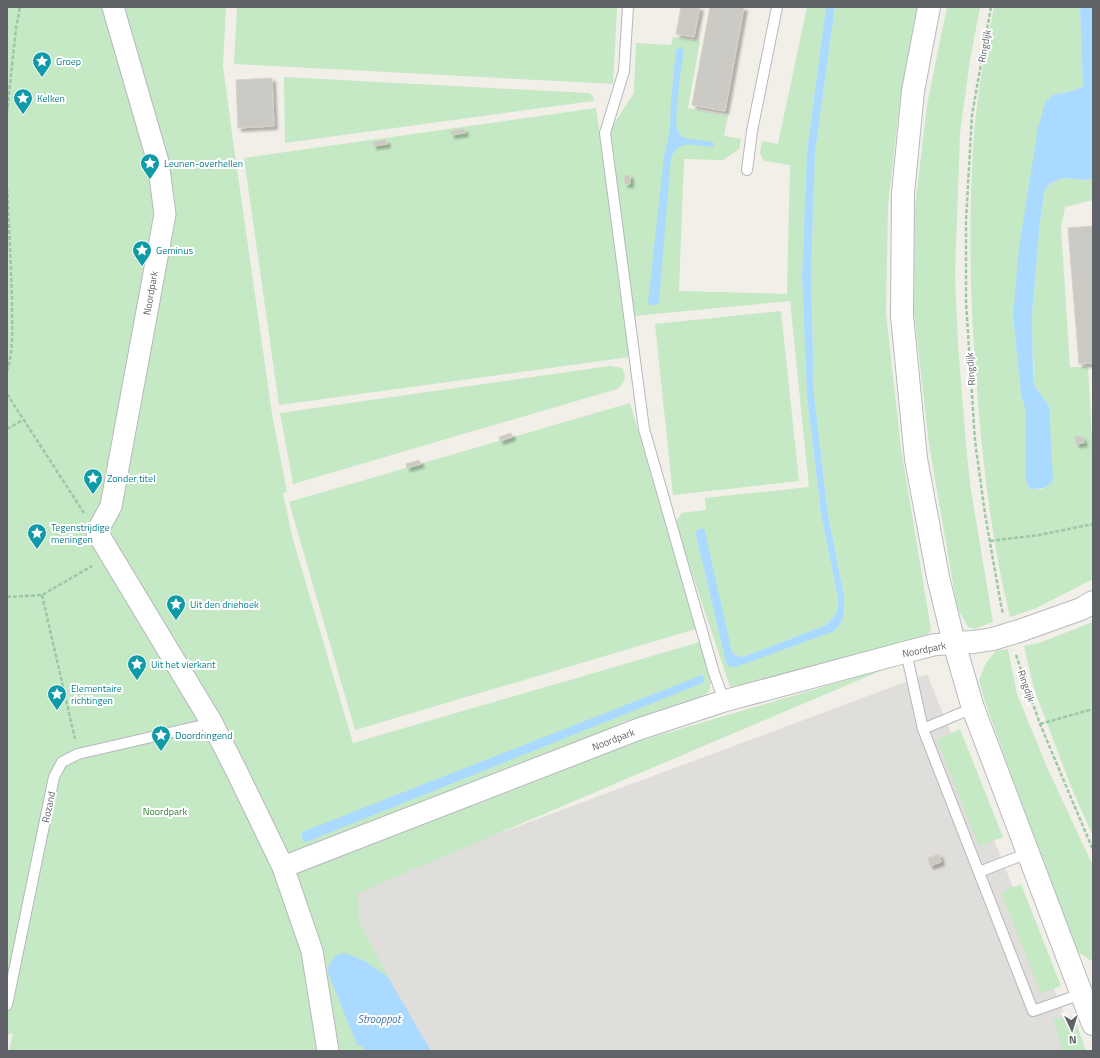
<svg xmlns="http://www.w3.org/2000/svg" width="1100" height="1058" font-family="'Titillium Web',sans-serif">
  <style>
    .industrial { fill: #e0deda }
    .green { fill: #c5e8c5 }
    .water { fill: #aadaff }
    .building { fill: #cccac5; stroke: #d6d1c6; filter: url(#shadow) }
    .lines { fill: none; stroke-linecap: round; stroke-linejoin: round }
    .lane-casing { stroke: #b5b8bc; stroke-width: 12 }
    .street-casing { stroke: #b5b8bc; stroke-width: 23 }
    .secondary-casing { stroke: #b6babf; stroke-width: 24 }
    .path { stroke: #9cc7a9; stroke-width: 2.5; stroke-dasharray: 4 2; stroke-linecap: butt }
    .lane { stroke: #fff; stroke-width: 10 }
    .street { stroke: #fff; stroke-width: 21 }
    .secondary { stroke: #fff; stroke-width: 22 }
    .secondary-bridge-casing { stroke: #b6babf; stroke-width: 24; stroke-linecap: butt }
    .secondary-bridge { stroke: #fff; stroke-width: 22 }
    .labels { text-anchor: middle; stroke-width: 4; stroke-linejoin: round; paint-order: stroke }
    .street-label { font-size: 10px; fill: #5f6368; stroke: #fff }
    .culture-label { font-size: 10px; fill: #0d838f; stroke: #fff; text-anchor: start }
    .park-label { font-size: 10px; fill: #348238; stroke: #fff }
    .water-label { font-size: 11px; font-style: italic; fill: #4174aa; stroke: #fff }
  </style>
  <defs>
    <filter id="shadow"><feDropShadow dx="3.5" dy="3.5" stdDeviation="1" flood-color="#0004"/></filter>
  </defs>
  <rect width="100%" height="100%" fill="#f1efe8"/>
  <polygon class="industrial" points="927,674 1079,1051 389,1051 328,897"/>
  <g class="green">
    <polygon points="7,7 226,7 223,66 232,134 272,414 287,492 283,493 292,536 353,743 700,642 711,681 709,692 689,705 623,722 607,733 338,852 643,740 887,668 358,893 359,921 388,977 365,961 363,1047 365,1051 9,1051 13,1033 7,1035"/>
    <polygon points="237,7 617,7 613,84 234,64"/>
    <path d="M807 7H826L807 151 802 276 807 396 821 514 838 598C839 612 836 615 826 625L743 657 735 655 732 652 695 531 726 663 736 667 838 628 844 596 828 514 814 395 811 276 815 153 835 7H920L900 100 888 206 886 313 901 448 931 630 926 636 732 693 675 522 682 513 706 510 705 498 809 487 790 301 634 316 609 131 634 93 636 43 671 45 673 37 700 41 688 108 728 116 724 136 741 139 739 149 723 160 684 159 679 291 787 294 790 165 764 161 760 153 762 141 778 144Z"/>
    <polygon points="947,7 980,7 970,60 960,133 955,274 958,344 967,456 971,490 993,622 974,629 968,627 957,607 929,444 914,312 915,208 927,105"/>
    <path d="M994 7H1080L1083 86 1076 90 1053 95 1013 316 1021 395 1026 411 1025 476 1029 489H1043L1049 406 1034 385 1032 316 1040 221 1045 189 1055 181 1064 178 1087 180 1093 178V200L1065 207 1061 228 1070 367H1088L1093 457V579L1034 609 1010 617C992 543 983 467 977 391 970 306 968 221 974 135 977 92 986 49 994 7Z"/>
    <polygon points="284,77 588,93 592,95 594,99 593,101 285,143"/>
    <polygon points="596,108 630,357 279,405 244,158"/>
    <polygon points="781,311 799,481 673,495 655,324"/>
    <path d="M610 366 622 368C627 379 625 381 617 389L293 484 280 413Z"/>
    <polygon points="630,403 696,629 355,730 289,502"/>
    <polygon points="1093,622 1093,836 1072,789 1034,689 1024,646 1039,643"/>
    <polygon points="1008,649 1017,694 1046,765 1093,866 1093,962 1074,949 985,702 979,680 986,663 996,651"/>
    <polygon points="960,729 1003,837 979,846 937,740"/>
    <polygon points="1021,884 1061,986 1041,993 1001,892"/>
    <polygon points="1074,1016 1086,1051 1063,1051 1053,1019"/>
  </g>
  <g class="water">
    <path d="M826 7H835L815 153 811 276 814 395 828 514 844 596C844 610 845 625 832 632L736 667H730L726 663 695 531 704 528 732 652 735 655 743 657 826 625C836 615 839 612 838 598L821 514 807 396 802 276 807 151Z"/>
    <path d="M1080 7H1093V178L1087 180 1064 178 1055 181 1049 185 1045 189 1040 221 1032 316 1033 369 1034 385 1049 406 1053 480C1048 489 1039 489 1029 489L1025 476 1026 411 1021 395 1013 316 1019 248 1038 128 1045 103 1053 95 1076 90 1083 86Z"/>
    <path d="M681 47 684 51 680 76 676 121 677 130 682 137 691 139 713 142 714 145 712 147C696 145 679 139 671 157L659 303 653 306 648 303 664 156 670 130 671 101 676 50Z"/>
    <polygon points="702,675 704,677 703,683 306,842 302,839 302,832"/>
    <path d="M345 953 365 961 388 977 431 1051H365L363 1047 357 1045 327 970C331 961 334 954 345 953Z"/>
  </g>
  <g class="building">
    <polygon points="681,7 700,7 694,37 676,34"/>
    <polygon points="710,7 744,7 725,111 692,105"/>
    <polygon points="272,78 274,126 238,128 236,80"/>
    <polygon points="464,129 465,133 451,135 451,131"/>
    <polygon points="386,140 387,144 373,146 373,142"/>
    <polygon points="630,175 630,184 625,184 624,176"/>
    <polygon points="1093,226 1093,363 1079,364 1068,228"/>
    <polygon points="511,433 512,437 500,441 499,437"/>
    <polygon points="1075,436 1080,436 1083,439 1084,443 1076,444"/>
    <polygon points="419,460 421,464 407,468 406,464"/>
    <polygon points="939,854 941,862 930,866 928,858"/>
  </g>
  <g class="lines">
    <defs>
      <g id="lane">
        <polyline points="628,7 624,71 605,133 644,429 714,673 724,701"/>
        <polyline points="747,170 752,131 777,7"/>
        <polyline points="906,652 923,729"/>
        <polyline points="973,708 923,729 1033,1011 1081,994"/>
        <polyline points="979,872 1028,853"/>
        <polyline points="7,1005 54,777 62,762 78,754 212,723"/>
      </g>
      <g id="street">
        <polyline points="113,7 158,162 165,214 111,506 97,532 212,723 236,770 283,867 312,951 328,1051"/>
        <polyline points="283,867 639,729 724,701 906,652 933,645 954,643"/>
      </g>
      <g id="secondary">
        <polyline points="929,7 913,91 903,193 902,316 916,459 938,577 954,643 973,708 1093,1024"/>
        <polyline points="1022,630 1081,609 1093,602"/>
        <polyline points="954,643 974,642 993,639"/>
      </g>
    </defs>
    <use href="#lane" class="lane-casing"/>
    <use href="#street" class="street-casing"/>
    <use href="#secondary" class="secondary-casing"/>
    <g class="path">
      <polyline points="991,7 972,115 966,220 966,302 975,441 985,514 1001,605 1003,614"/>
      <polyline points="7,113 16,28 20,7"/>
      <path d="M7 188C9 226 11 264 12 301 12 325 14 348 7 371"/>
      <polyline points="7,394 84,513"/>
      <polyline points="7,429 23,420"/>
      <polyline points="990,541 1039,535 1093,524"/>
      <polyline points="42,595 75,739"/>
      <polyline points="7,597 42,595 92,566"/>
      <polyline points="1016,655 1040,724 1093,850"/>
      <polyline points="1040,724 1093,709"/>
    </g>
    <use href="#lane" class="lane"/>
    <use href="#street" class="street"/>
    <use href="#secondary" class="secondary"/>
    <defs>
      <polyline id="secondary-bridge" points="993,639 1022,630"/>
    </defs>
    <use href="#secondary-bridge" class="secondary-bridge-casing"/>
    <use href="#secondary-bridge" class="secondary-bridge"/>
  </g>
  <defs>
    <symbol id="sight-pin" viewBox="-11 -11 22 30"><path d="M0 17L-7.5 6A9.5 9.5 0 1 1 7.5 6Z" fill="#0f9aa8" stroke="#fff"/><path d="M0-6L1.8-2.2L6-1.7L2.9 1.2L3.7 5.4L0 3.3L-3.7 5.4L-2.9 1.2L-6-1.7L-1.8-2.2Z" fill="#fff"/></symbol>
  </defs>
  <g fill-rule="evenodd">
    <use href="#sight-pin" x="31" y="50" width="22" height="30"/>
    <use href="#sight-pin" x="12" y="87" width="22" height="30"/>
    <use href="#sight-pin" x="139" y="152" width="22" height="30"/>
    <use href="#sight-pin" x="131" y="239" width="22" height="30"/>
    <use href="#sight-pin" x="82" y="467" width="22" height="30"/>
    <use href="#sight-pin" x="26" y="522" width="22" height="30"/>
    <use href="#sight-pin" x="165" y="593" width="22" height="30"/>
    <use href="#sight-pin" x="126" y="653" width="22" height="30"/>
    <use href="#sight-pin" x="46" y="683" width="22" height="30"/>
    <use href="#sight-pin" x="150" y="724" width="22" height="30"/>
  </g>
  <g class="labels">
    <g class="street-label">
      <text transform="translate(984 46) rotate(-80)" y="4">Ringdijk</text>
      <text transform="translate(150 293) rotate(-80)" y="4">Noordpark</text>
      <text transform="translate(970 369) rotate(-94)" y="4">Ringdijk</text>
      <text transform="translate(924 649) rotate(-11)" y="4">Noordpark</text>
      <text transform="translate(1027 686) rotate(71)" y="4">Ringdijk</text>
      <text transform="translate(613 739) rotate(-21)" y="4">Noordpark</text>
      <text transform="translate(48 807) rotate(-78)" y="4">Rozand</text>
    </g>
    <g class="culture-label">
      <text x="56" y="65">Groep</text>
      <text x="37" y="102">Kelken</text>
      <text x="164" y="167">Leunen-overhellen</text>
      <text x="156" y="254">Geminus</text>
      <text x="107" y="482">Zonder titel</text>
      <text x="51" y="531">Tegenstrijdige<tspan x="51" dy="12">meningen</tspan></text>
      <text x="190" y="608">Uit den driehoek</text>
      <text x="151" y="668">Uit het vierkant</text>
      <text x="71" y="692">Elementaire<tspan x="71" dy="12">richtingen</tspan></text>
      <text x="175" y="739">Doordringend</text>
    </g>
    <g class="park-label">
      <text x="165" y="815">Noordpark</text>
    </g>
    <g class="water-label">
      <text x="379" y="1023">Strooppot</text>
    </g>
  </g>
  <rect width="1100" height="1058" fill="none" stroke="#5f6368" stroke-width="16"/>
  <g transform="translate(1072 1030) rotate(176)" stroke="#ffffff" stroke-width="3" paint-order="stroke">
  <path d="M0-3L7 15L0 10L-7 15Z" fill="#5f6368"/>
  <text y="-6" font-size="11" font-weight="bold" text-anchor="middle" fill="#5f6368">N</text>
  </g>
</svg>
